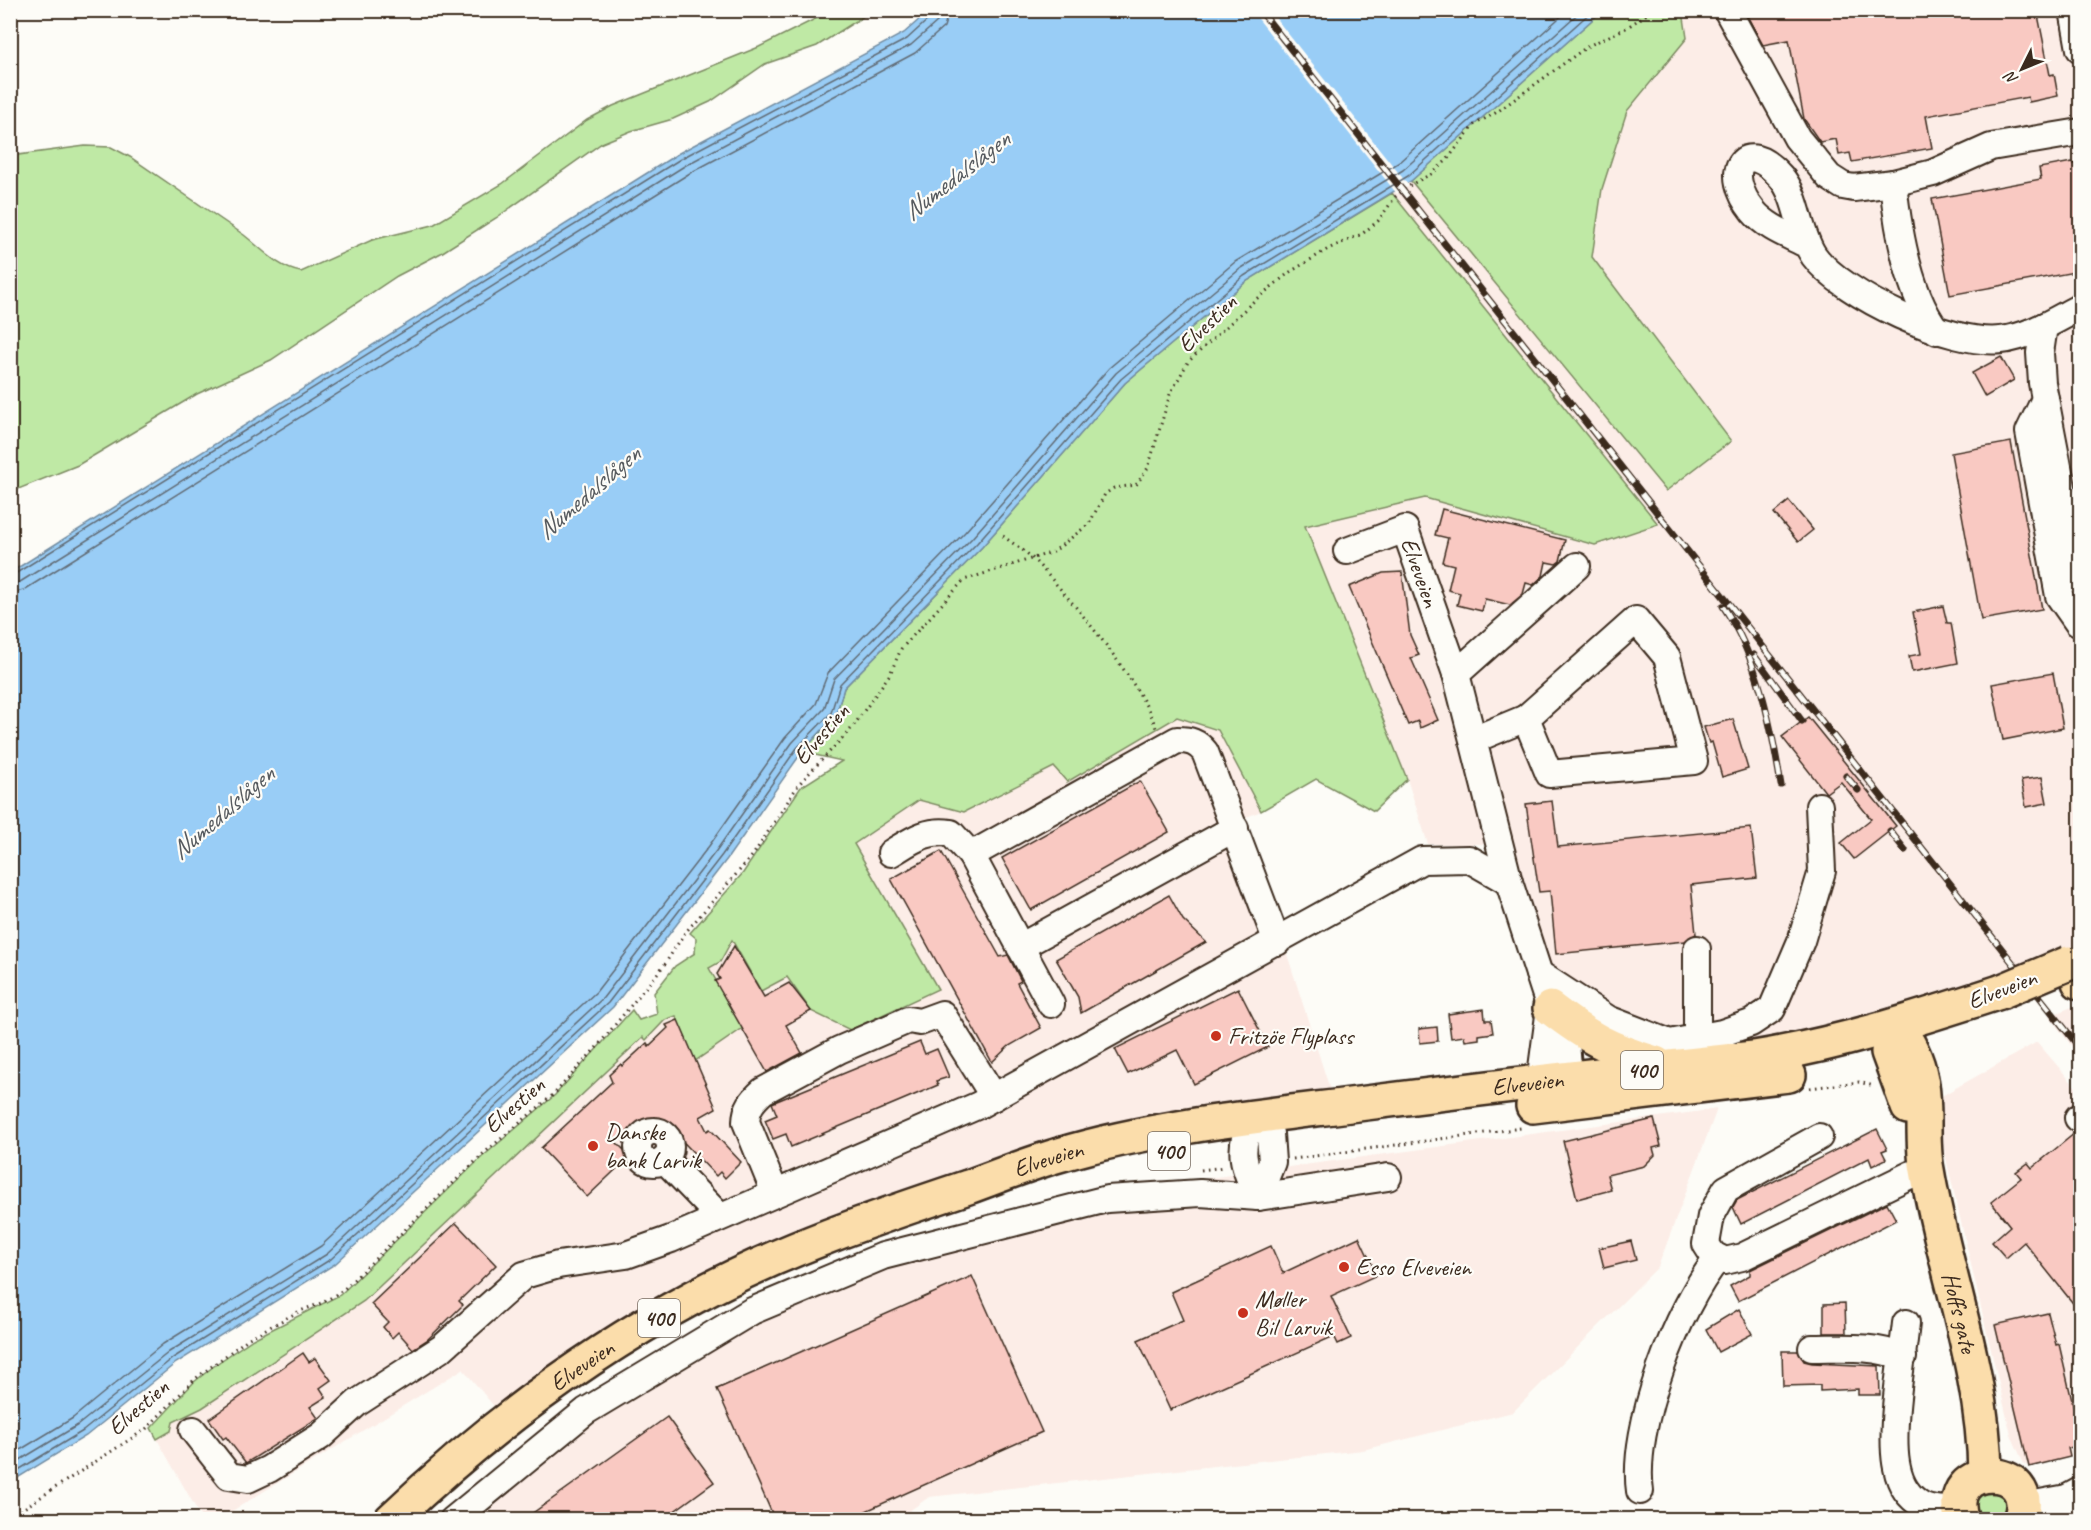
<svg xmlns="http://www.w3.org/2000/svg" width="2091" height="1530" font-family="Caveat,sans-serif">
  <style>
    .built { fill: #fcede7 }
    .green { fill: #bfe9a5; stroke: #7d8a62; stroke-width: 1.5 }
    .water { fill: #99cdf6; stroke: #738ca0; stroke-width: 1.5 }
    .pier { fill: #fdfcf7 }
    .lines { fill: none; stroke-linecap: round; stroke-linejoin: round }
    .shore { stroke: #616b74; stroke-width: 1.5 }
    .building { fill: #f9c9c2; stroke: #3b2a1e; stroke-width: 1.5 }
    .minor-casing { stroke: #3b2a1e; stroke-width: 30 }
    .major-casing { stroke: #3b2a1e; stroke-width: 38 }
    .highway-casing { stroke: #3b2a1e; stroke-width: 38 }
    .path { stroke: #3b2a1e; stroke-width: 3; stroke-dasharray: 1.5 4.5; stroke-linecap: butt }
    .minor { stroke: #fdfcf7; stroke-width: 26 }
    .major { stroke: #fbddab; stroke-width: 33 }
    .highway { stroke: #fbddab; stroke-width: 33 }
    .rail-casing { stroke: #3b2a1e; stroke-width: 7 }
    .rail { stroke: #fdfcf7; stroke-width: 4.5; stroke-dasharray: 14; stroke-linecap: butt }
    .highway-bridge-casing { stroke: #3b2a1e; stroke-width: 38; stroke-linecap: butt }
    .highway-bridge { stroke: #fbddab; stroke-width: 33 }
    .poi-dot { fill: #c8321e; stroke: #fdfcf7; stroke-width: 2 }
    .labels { text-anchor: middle; stroke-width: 4.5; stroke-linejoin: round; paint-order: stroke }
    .shield { fill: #fdfcf7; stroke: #75695f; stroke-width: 1.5 }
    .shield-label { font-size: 22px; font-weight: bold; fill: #3b2a1e }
    .street-label { font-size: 24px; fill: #3b2a1e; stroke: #fdfcf7 }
    .poi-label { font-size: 24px; fill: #3b2a1e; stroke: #fdfcf7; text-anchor: start }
    .water-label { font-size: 26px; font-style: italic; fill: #575b5f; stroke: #fdfcf7 }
  </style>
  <rect width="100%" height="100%" fill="#fdfcf7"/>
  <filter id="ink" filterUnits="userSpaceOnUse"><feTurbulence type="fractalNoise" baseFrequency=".0167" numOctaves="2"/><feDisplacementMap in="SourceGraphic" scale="12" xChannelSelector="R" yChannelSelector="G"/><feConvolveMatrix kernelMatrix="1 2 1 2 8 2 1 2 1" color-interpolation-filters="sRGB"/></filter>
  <g filter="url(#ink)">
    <g class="built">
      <polygon points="1683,11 2080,11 2080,948 2042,967 1906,1014 1722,1053 1566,997 1546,954 1512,844 1428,844 1407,779 1305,526 1425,498 1595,545 1658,524 1392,193 1411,181 1666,491 1731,440 1592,257 1602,189 1627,111 1687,38"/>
      <polygon points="1177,717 1218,730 1261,811 1244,818 1332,1096 901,1194 497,1410 463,1369 219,1519 202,1519 157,1439 170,1431 173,1422 202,1408 364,1301 644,1037 646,1039 665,1020 676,1016 743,1028 708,968 719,959 732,940 761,991 787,977 801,1000 850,1030 938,988 854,843 919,800 964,812 1054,767 1067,782"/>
      <polygon points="2080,1004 2080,1057 2049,1016"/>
      <polygon points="2037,1042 2080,1092 2080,1462 2070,1457 2029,1467 2024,1464 2011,1435 1942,1141 1938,1098"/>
      <polygon points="1717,1109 1658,1267 1513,1412 1363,1450 929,1497 898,1519 439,1520 516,1452 605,1383 713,1324 1068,1197"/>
    </g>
    <g class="green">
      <path d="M833 10 872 11 817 46 765 64 710 102 673 119 631 131 602 143 496 218 441 253 397 276 271 360 197 394 78 465 11 492V156L85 146 111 147 130 157C168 183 206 209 244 235 262 249 278 268 301 272L372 240 433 225 502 184 587 120 613 106 759 47Z"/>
      <polygon points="1602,11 1683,11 1687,38 1627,111 1602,189 1592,257 1731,441 1666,491 1411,181"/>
      <polygon points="1392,193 1658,524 1595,545 1425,498 1305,526 1407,779 1374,811 1316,779 1261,811 1218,730 1177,717 1067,782 1054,767 964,812 919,800 854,844 938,989 850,1030 811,1011 787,977 761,991 732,940 720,962 709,968 743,1028 695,1061 676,1016 665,1020 646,1040 643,1037 364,1301 202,1408 173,1422 171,1431 157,1439 151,1428 194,1382 219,1362 253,1339 340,1295 481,1158 555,1095 632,1010 639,1020 657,1014 654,993 675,966 695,953 696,938 690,933 743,873 801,787 842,761 802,752 836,715 844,688 982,547 1125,383 1247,281"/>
      <polygon points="1989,1487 2007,1497 2006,1517 2003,1519 1979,1519 1975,1514 1974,1499"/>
    </g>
    <polygon class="water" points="929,11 1602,11 1411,181 1247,281 1125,383 982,547 844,688 836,715 802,752 727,859 613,1007 335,1264 176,1363 86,1436 11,1482 11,572 679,153 904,33"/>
    <polygon class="pier" points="1252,11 1270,11 1409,186 1397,194"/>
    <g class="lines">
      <g class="shore">
        <polyline points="10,577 682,158 907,39 931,17 933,10"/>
        <polyline points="10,584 20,582 686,165 911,45 937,22 940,10"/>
        <polyline points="10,593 24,590 690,173 915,53 944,27 949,10"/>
        <polyline points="10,1456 73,1418 163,1344 321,1246 596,992 709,846 785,738 816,704 828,673 965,532 1109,368 1235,262 1398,163 1568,10"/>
        <polyline points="10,1466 78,1425 169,1352 327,1254 603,998 716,851 792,743 824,709 834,679 972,538 1116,373 1240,269 1403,170 1582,10"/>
        <polyline points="10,1475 83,1431 173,1358 331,1259 608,1003 722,855 797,748 831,713 840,684 977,543 1121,379 1244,276 1408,176 1593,10"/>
      </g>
    </g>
    <g class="building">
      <polygon points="1744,10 2037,10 2050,75 2054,74 2058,96 2029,102 2028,97 1926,116 1932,148 1852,162 1850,153 1839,155 1836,139 1820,142 1804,119 1789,40 1763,45"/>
      <polygon points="2072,162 2073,164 2080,163 2080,271 1950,295 1932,199 2041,179 2039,168"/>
      <polygon points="2001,357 2014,380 1985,397 1972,373"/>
      <polygon points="2011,442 2042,609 1981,620 1951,453"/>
      <polygon points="1789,501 1813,530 1798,542 1774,513"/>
      <polygon points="1442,509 1565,540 1560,561 1556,564 1546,562 1543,576 1533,585 1526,583 1523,594 1510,605 1485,599 1482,611 1457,605 1460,593 1448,590 1454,565 1442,562 1448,538 1435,535"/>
      <polygon points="1402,572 1410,635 1419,655 1411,658 1438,720 1420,728 1418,721 1408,725 1349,587 1383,573"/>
      <polygon points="1943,606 1947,623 1951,623 1958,663 1912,672 1909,656 1921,654 1913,612"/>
      <polygon points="2053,673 2063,728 2003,740 1992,684"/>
      <polygon points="1808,717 1896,826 1854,859 1841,843 1871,819 1841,782 1826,793 1782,737"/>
      <polygon points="1733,719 1748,769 1722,777 1712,742 1709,743 1704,727"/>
      <polygon points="2042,777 2047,803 2026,807 2021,780"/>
      <polygon points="1140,781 1169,832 1031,910 1002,858"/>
      <polygon points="1552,801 1558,847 1751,828 1757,878 1691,885 1696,934 1685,941 1556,954 1550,891 1539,892 1526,804"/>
      <polygon points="941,851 1000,957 1008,955 1021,981 1017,983 1041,1028 1009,1046 992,1062 891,879"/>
      <polygon points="1169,895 1183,920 1206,942 1081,1013 1078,997 1056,959"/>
      <polygon points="734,946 764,997 789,983 811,1011 786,1025 802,1053 767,1072 715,981 720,979 717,974"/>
      <polygon points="1238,988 1268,1047 1194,1084 1177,1050 1128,1074 1115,1049"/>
      <polygon points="1484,1009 1485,1020 1491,1020 1493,1033 1479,1035 1479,1039 1465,1041 1464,1036 1451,1038 1448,1014"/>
      <polygon points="678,1020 716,1108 700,1117 707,1131 710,1129 741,1162 725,1178 720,1172 716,1176 663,1121 615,1141 630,1156 587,1197 541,1148 612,1082 609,1075 621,1064 622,1066 647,1043 649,1046 668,1028 666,1025"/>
      <polygon points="1437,1027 1438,1041 1420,1043 1419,1029"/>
      <polygon points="920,1042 925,1054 937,1049 949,1077 936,1081 938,1085 791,1147 786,1134 773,1139 765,1120 777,1115 772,1103"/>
      <polygon points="1654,1119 1661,1146 1653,1148 1655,1155 1644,1166 1607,1175 1611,1190 1577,1199 1563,1141"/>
      <polygon points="1877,1129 1887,1149 1882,1151 1886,1159 1872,1166 1869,1158 1741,1224 1733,1207 1737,1200"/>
      <polygon points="2075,1133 2080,1134 2080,1312 2024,1242 2006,1258 1992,1242 2010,1226 1991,1202 2021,1178 2016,1172 2028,1163 2032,1168"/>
      <polygon points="1887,1203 1896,1220 1738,1301 1730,1286 1750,1275 1750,1270"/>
      <polygon points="456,1223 496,1265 459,1301 463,1305 427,1340 413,1349 398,1332 392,1338 383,1327 388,1322 371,1304"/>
      <polygon points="1359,1237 1377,1275 1331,1296 1351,1338 1338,1344 1334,1336 1170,1410 1138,1340 1183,1320 1171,1292 1271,1246 1283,1273"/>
      <polygon points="1631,1241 1636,1260 1604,1268 1599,1248"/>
      <polygon points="972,1276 1042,1432 846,1520 775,1520 717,1389"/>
      <polygon points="1845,1303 1846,1333 1824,1333 1824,1304"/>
      <polygon points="1739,1309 1752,1334 1718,1352 1706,1329"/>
      <polygon points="2048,1313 2056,1345 2059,1344 2078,1427 2074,1428 2078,1446 2068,1448 2070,1457 2029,1467 1995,1325"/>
      <polygon points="1782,1351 1798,1351 1804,1361 1812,1363 1879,1366 1880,1395 1858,1395 1858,1389 1820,1391 1820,1385 1783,1386"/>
      <polygon points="303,1353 309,1362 315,1358 331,1380 320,1388 326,1397 310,1407 318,1418 246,1463 226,1437 223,1439 209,1419"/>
      <polygon points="667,1417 714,1482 662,1520 523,1520"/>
    </g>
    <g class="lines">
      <defs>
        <g id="minor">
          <polyline points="1727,10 1797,138 1829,177 1843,186 1854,188 1893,183"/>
          <polyline points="2073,10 2080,49"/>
          <path d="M1806 244C1788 235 1766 227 1753 211 1722 173 1743 134 1781 177 1799 198 1798 233 1814 256 1843 296 1952 346 2001 340 2029 337 2055 320 2080 307"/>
          <polyline points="2044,326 2040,353 2042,383 2080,581"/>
          <path d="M1937 331C1908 294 1898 229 1893 183L1933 173 1991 147 2080 132"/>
          <polyline points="2045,399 2029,432 2059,596 2078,623"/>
          <path id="s1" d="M1347 551 1405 529 1456 674"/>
          <polygon points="1636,620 1667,657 1694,761 1549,774 1526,718"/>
          <polyline points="1526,718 1473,740 1509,882 1550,1008 1566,1043 1569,1079 1559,1103 1540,1083 1550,1008"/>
          <polyline points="1473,740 1456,674 1577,566"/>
          <path d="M891 853C911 841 926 829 951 833L971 855"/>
          <polyline points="1020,947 1235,828"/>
          <polyline points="1539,974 1608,1019 1670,1043 1722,1033 1751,1023 1772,1009 1801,941 1822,871 1819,806"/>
          <path d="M1051 1004 971 855 1177 740C1190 740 1197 742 1205 752L1277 942"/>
          <polyline points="1697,1037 1697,949"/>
          <path d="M1252 1117 1270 1134 1272 1162 1258 1197C1243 1165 1237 1151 1252 1117Z"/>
          <polyline points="2078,1118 2080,1119"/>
          <circle cx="654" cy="1147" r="16"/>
          <polyline points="1819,1137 1726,1189 1711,1216 1706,1244 1713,1255 1725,1261 1742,1257 1912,1174 1927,1170"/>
          <polyline points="664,1159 719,1216"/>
          <path d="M775 1193 746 1122C746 1108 753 1100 763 1091L839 1050 908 1020 920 1022 942 1014 994 1097"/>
          <path d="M1906 1323C1902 1362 1889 1432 1897 1468 1900 1483 1908 1497 1922 1505 1933 1511 1947 1509 1959 1511"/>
          <path d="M1812 1348C1844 1348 1872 1345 1903 1357"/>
          <polyline points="193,1430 229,1476 248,1479 269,1469 321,1436 357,1403 442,1348 524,1275 558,1265 626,1255 671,1239 979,1105 1422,860 1469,859 1509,882"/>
          <path d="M1640 1491C1631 1428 1677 1308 1718 1258"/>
          <polyline points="2067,1498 2072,1510 2080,1518"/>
          <polyline points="2023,1506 2067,1498 2080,1491"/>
          <polyline points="453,1520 586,1411 752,1311 883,1256 1107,1199 1200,1193 1258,1197 1388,1177"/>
        </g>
        <g id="major">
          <path id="s2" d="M1896 1026C1909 1042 1917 1058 1921 1079 1927 1108 1921 1140 1927 1170 1944 1271 1984 1370 1985 1474"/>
          <polyline points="1896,1026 1888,1052 1908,1107"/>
          <path d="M1962 1520C1940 1460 2042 1461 2020 1520"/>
        </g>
        <g id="highway">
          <polyline points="2079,982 2080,982"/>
          <path d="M1550 1008C1589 1038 1609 1049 1656 1063"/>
          <polyline points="1533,1106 1789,1075"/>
          <path id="s3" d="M391 1520C482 1433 584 1356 694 1297 781 1250 875 1218 968 1187 998 1176 1028 1164 1059 1155 1153 1127 1253 1117 1350 1105 1484 1088 1619 1072 1754 1058 1840 1044 1917 1019 2000 992"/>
        </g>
      </defs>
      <use href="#minor" class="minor-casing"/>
      <use href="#major" class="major-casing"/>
      <use href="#highway" class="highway-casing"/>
      <g class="path">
        <path d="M1003 536C1013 544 1026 551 1035 561 1071 599 1140 681 1156 728"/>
        <polyline points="1810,1088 1859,1082 1874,1086"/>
        <polyline points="1293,1159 1521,1128"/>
        <polyline points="1201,1170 1224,1167"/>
        <polyline points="10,1517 146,1429 195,1379 249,1338 300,1311 324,1302 343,1290 483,1154 554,1094 596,1048 665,964 684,934 753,855 799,784 852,728 890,674 901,649 964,580 1053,552 1089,524 1105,494 1114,488 1136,485 1148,468 1170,394 1188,362 1255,300 1290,272 1330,248 1362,234 1378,221 1396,196 1412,184 1433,173 1447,160 1474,125 1497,112 1588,46 1626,28 1653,10"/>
      </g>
      <use href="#minor" class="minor"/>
      <use href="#major" class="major"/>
      <use href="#highway" class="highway"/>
      <defs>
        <g id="rail">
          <polyline points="1260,10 2080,1048"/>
          <path d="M1723 606C1758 658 1771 724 1781 785"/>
          <polyline points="1754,655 1802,721"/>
          <polyline points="1846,776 1858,790"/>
          <polyline points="1890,831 1905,850"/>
        </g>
      </defs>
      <use href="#rail" class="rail-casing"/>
      <use href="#rail" class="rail"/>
      <defs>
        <polyline id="highway-bridge" points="2000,992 2069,963"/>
      </defs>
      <use href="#highway-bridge" class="highway-bridge-casing"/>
      <use href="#highway-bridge" class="highway-bridge"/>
    </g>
  </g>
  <g class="poi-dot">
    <circle cx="1216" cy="1036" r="6"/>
    <circle cx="593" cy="1146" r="6"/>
    <circle cx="1344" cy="1267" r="6"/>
    <circle cx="1243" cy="1313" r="6"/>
  </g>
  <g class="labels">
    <g class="shield">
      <rect x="1621" y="1051" width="42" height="38" rx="4.5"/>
      <rect x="1148" y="1132" width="42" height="38" rx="4.5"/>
      <rect x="638" y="1299" width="42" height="38" rx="4.5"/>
    </g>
    <g class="shield-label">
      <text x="1642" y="1078">400</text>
      <text x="1169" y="1159">400</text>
      <text x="659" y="1326">400</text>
    </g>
    <g class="street-label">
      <text transform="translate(1207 323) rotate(-44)" y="8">Elvestien</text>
      <text dy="8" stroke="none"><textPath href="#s1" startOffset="108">Elveveien</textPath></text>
      <text transform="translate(821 734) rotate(-49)" y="8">Elvestien</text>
      <text transform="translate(2002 989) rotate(-21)" y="8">Elveveien</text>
      <text dy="8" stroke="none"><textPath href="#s3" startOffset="1244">Elveveien</textPath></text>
      <text transform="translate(514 1105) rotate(-41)" y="8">Elvestien</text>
      <text dy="8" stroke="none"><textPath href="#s3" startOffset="758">Elveveien</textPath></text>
      <text dy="8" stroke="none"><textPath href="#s2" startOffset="297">Hoffs gate</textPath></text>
      <text dy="8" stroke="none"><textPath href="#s3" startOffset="246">Elveveien</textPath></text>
      <text transform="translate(138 1407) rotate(-41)" y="8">Elvestien</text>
    </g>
    <g class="poi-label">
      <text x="1228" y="1044">Fritzöe Flyplass</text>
      <text x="605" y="1140">Danske<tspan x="605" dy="28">bank Larvik</tspan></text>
      <text x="1356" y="1275">Esso Elveveien</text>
      <text x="1255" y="1307">Møller<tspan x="1255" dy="28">Bil Larvik</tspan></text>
    </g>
    <g class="water-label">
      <text transform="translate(956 175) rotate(-38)" y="9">Numedalslågen</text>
      <text transform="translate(588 492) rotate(-41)" y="9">Numedalslågen</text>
      <text transform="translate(222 812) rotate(-41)" y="9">Numedalslågen</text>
    </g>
  </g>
  <rect width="2091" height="1530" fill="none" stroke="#fdfcf7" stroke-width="36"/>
  <rect x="18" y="18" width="2055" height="1494" fill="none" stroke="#3b2a1e" stroke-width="2" filter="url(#ink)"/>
  <g transform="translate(2022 69) rotate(227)" stroke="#fdfcf7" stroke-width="4.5" paint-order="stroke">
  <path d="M0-4.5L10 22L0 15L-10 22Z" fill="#3b2a1e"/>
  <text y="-9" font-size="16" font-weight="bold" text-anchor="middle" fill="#3b2a1e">N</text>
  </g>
</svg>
